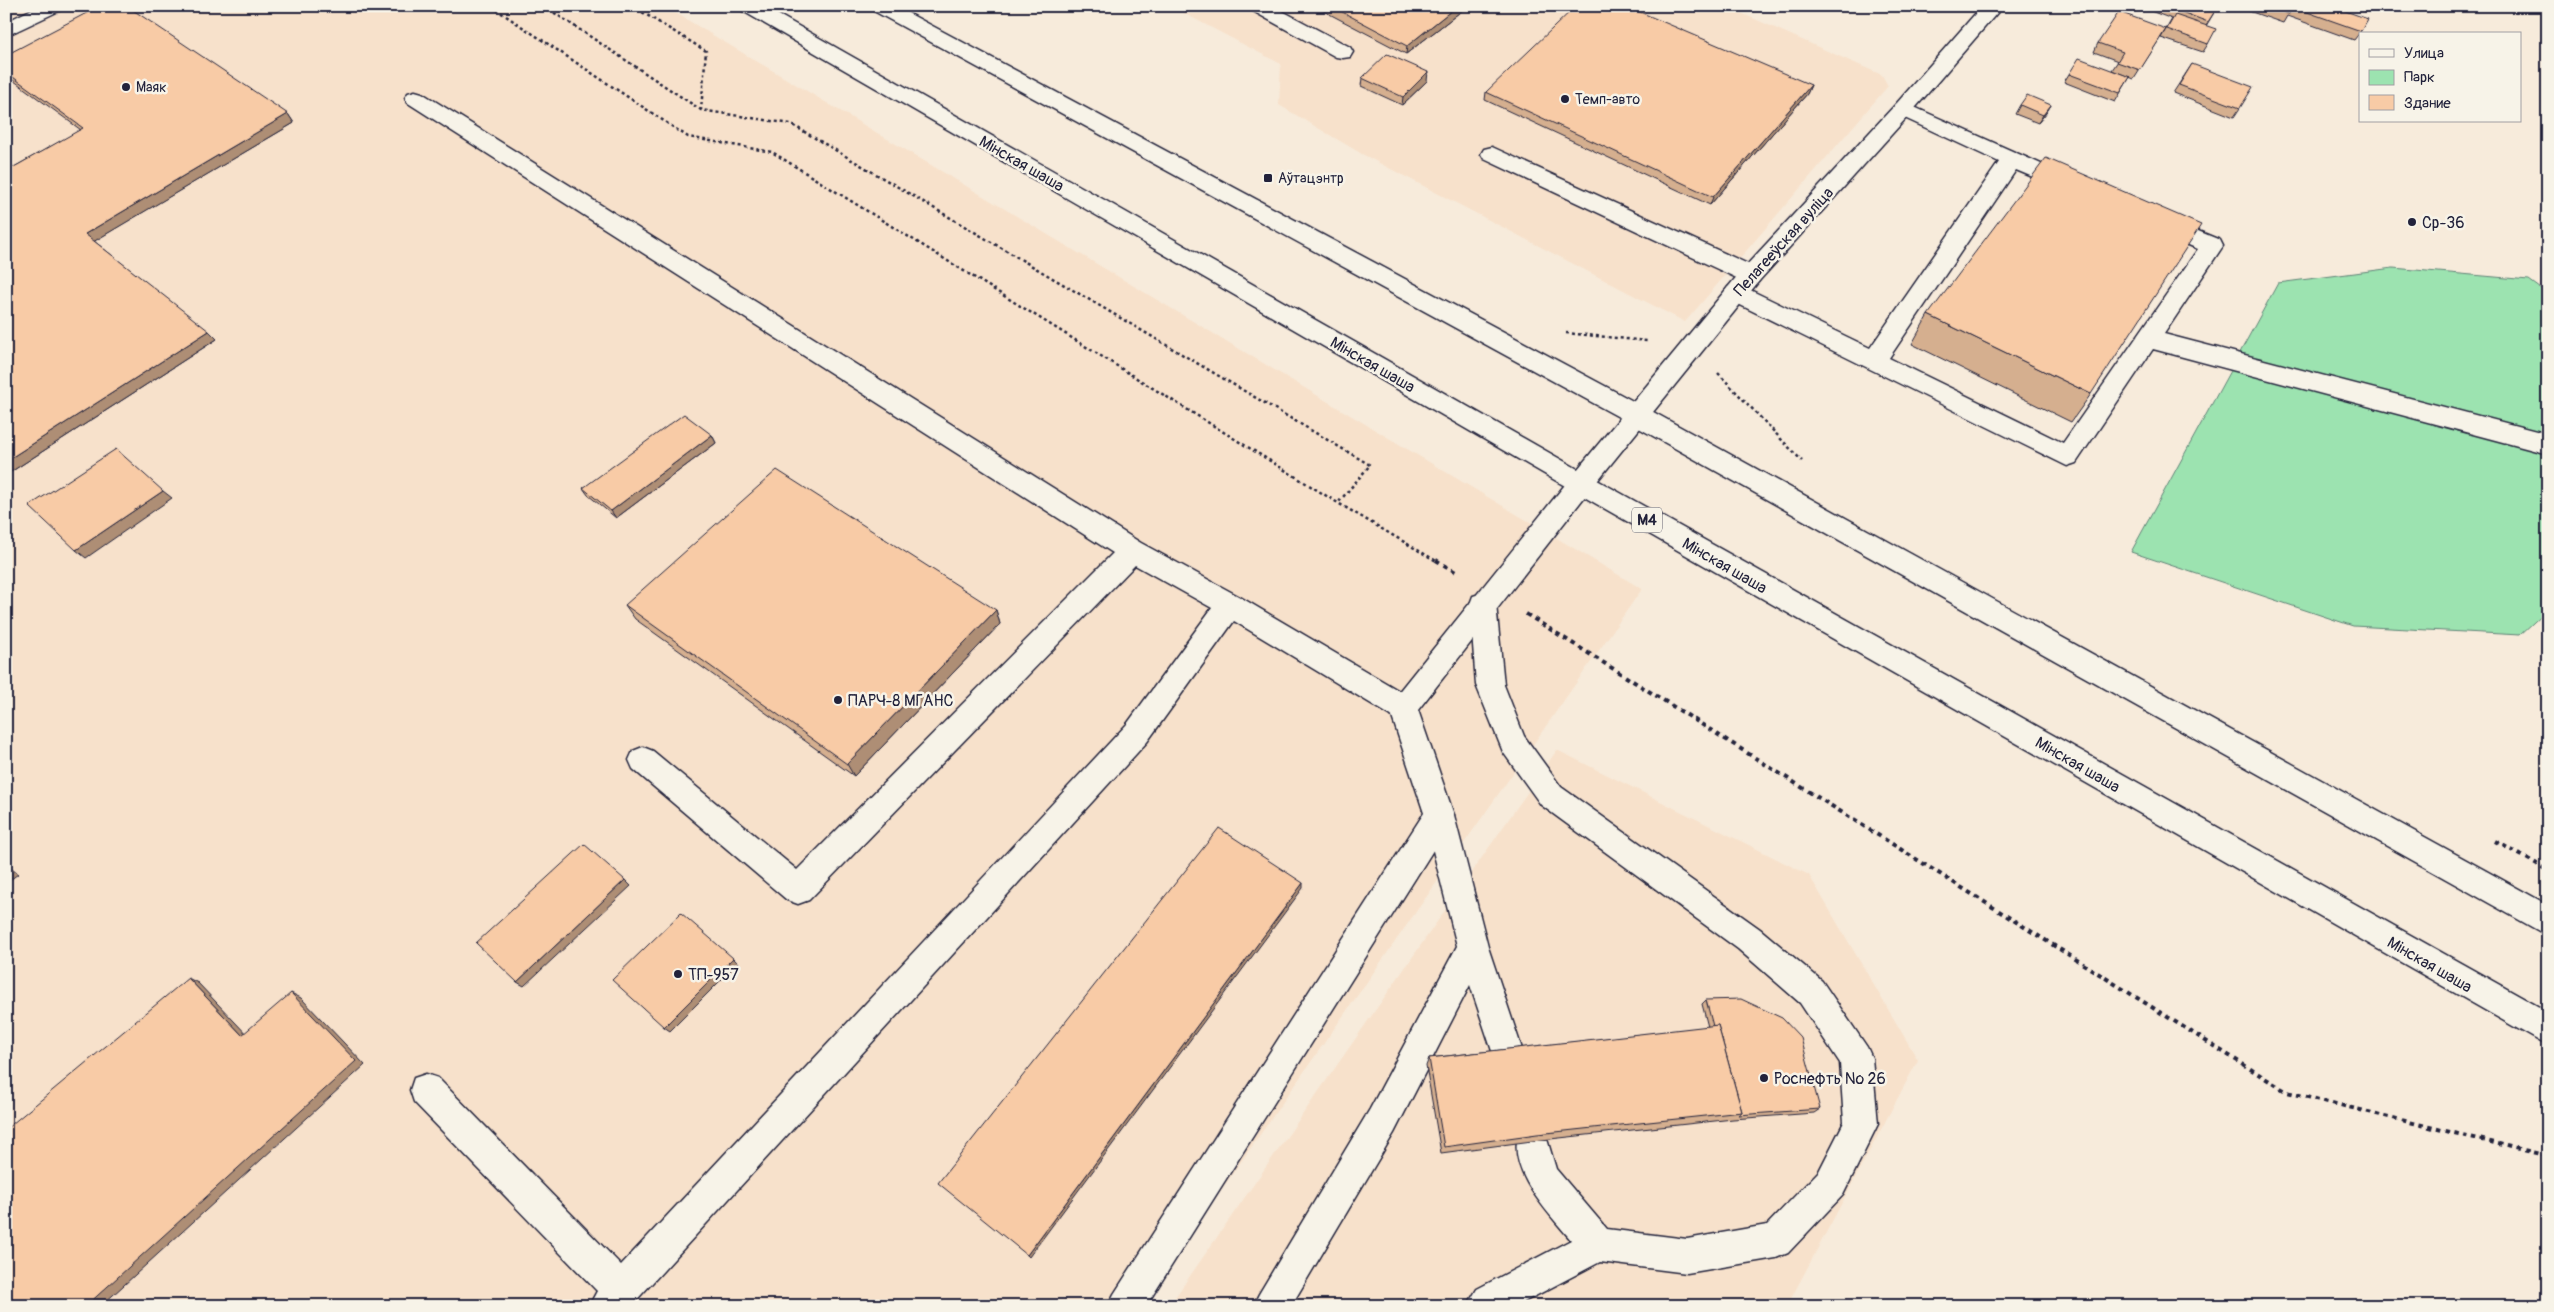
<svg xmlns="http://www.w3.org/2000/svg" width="2554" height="1312" font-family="Pangolin,sans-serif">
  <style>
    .built { fill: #f7e1cb }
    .green { fill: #9ce3b0; stroke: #5f8276 }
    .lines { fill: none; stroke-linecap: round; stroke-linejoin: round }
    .lane-casing { stroke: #22223b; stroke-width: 3 }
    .street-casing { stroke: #22223b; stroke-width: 3 }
    .secondary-casing { stroke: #22223b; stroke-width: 3 }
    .primary-casing { stroke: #22223b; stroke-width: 3 }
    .path-far1 { stroke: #22223b; stroke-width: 2.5; stroke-dasharray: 3 3; stroke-linecap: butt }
    .path { stroke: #22223b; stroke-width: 4; stroke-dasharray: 4.5 4.5; stroke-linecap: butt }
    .lane { fill: #f7f3e8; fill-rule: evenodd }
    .street { fill: #f7f3e8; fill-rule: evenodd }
    .secondary { fill: #f7f3e8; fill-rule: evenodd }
    .primary { fill: #f7f3e8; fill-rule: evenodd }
    .wall { fill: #d5af8f; stroke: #22223b }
    .shaded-wall { fill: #ae8e74; stroke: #22223b }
    .building { fill: #f8cba6; stroke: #22223b }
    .poi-dot { fill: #22223b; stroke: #f7f3e8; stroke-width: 2 }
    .labels { text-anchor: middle; stroke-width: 5; stroke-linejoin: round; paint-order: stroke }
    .far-poi-label { font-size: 14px; fill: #22223b; stroke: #f7f3e8; text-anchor: start }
    .shield { fill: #f7f3e8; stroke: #62616f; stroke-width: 1 }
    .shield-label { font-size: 15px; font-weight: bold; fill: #22223b }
    .street-label { font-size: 16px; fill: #22223b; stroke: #f7f3e8 }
    .poi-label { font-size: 16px; fill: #22223b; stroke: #f7f3e8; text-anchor: start }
  </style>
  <rect width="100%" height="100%" fill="#f7ebdb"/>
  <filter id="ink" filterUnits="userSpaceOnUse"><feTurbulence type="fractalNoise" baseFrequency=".02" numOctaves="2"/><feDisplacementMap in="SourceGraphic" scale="10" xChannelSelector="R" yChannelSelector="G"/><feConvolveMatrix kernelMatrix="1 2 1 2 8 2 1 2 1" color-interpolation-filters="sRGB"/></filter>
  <g filter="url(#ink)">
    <g class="built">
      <polygon points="6,6 664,6 1642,589 1140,1306 6,1306"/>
      <polygon points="1170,6 1725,6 1882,75 1888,86 1685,322 1362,154 1279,105 1281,64"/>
      <polygon points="1557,750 1809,875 1918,1060 1787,1306 1169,1306"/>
    </g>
    <polygon class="green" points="2393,268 2529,280 2548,294 2548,609 2520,635 2353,626 2131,552 2278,283"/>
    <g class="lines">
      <defs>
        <g id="lane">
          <polygon points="38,6 64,6 61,10 6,36 6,22"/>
          <polygon points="1248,6 1273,6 1350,47 1353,52 1350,57 1343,58 1336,57 1251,10"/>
          <polygon points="415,91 422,93 1141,543 1240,597 1413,699 1417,708 1413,717 1403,720 1393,717 1234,621 1147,742 631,1306 589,1306 597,1291 414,1102 410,1090 414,1078 426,1074 438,1078 621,1265 1127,724 1212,608 1135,565 809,900 798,904 787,900 633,769 629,760 633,751 643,747 653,751 797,870 1113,553 408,103 405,98 408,93"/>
          <polygon points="1903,102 2079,181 2082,186 2079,191 2071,193 2016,170 1889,358 2063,443 2198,249 2151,229 2148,223 2151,217 2159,215 2220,240 2223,246 2164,334 2548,434 2548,454 2153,349 2076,463 2067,466 1728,299 1724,293 1728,287 1736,285 1744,287 1870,348 1999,162 1896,114 1893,109 1896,104"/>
          <polygon points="1492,147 1759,269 1762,275 1759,281 1751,283 1743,281 1484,159 1481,154 1484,149"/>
          <path d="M1483 593 1493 596 1496 604 1504 685 1524 736 1561 787 1760 929 1822 981 1867 1047 1872 1058 1878 1124 1843 1195 1788 1253 1776 1258 1687 1273 1600 1262 1516 1306H1467L1477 1289 1571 1240C1548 1212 1504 1169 1520 1129L1532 1124 1544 1129 1556 1169 1607 1229 1687 1239 1767 1225 1819 1171 1844 1122 1840 1063 1800 1003 1738 949 1541 805 1503 752 1476 685 1470 604 1473 596Z"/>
          <polygon points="1439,802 1449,805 1454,815 1488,947 1524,1055 1519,1066 1508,1071 1497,1066 1470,985 1394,1133 1291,1306 1253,1306 1259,1294 1370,1109 1457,946 1424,815 1429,805"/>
        </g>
        <polygon id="street" points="1982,6 2003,6 1910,114 1759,281 1590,490 1581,493 1572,490 1568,483 1572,476 1743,269 1896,104"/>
        <polygon id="secondary" points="1581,473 1590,476 1594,483 1590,490 1418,710 1454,815 1449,825 1146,1306 1108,1306 1114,1294 1424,813 1389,708 1393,699 1572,476"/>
        <g id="primary">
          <polygon points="738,6 763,6 1590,476 2548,1012 2548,1046 1572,490 741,10"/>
          <polygon points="869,6 895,6 1646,408 2548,905 2548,936 1628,422 872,10"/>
        </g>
      </defs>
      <use href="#lane" class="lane-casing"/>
      <use href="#street" class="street-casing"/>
      <use href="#secondary" class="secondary-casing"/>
      <use href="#primary" class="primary-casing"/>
      <g class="path-far1">
        <polyline points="491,6 688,137 772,152 1338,503 1438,562"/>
        <polyline points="544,6 701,110 791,124 1370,465 1338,503"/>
        <polyline points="632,6 706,51 701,110"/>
        <polyline points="1566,333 1647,341"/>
        <polyline points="1718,373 1802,461"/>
      </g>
      <g class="path">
        <polyline points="1436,560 1459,574"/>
        <polyline points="1526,614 2287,1092 2548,1156"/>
        <polyline points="2495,841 2548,870"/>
      </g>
      <use href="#lane" class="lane"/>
      <use href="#street" class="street"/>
      <use href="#secondary" class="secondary"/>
      <use href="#primary" class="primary"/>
    </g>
    <g class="wall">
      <polygon points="1314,6 1464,6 1464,9 1406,54"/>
      <polygon points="2150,6 2218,6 2206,26 2208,44 2203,52 2161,38 2172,19 2148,10"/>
      <polygon points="2248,6 2331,6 2361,31 2354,40 2287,16 2283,23 2246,10"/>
      <polygon points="2166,29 2134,79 2112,70 2118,61 2094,52 2098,43"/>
      <polygon points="6,55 288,114 294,123 94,241 217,339 6,475 6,161 14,167 81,130 6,75"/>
      <polygon points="2192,64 2240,108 2234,117 2173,93"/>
      <polygon points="2069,74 2130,77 2115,102 2064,82"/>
      <polygon points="1362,78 1427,81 1402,105 1361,86"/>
      <polygon points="1811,85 1807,94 1710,205 1485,100 1486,92"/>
      <polygon points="2020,105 2051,105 2046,113 2038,123 2015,114"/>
      <polygon points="1928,315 2091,394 2071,422 1912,344"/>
      <polygon points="712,435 716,443 616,518 588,495 583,488"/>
      <polygon points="625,605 996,610 1000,624 854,776 635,619"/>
      <polygon points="1706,1000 1820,1109 1814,1113 1733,1119 1532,1141 1441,1153 1426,1066 1429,1058 1708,1027 1702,1004"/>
    </g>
    <g class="shaded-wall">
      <polygon points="1457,6 1464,6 1464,9 1406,54 1407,46"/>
      <polygon points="1428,72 1427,81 1402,105 1403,97"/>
      <polygon points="1811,85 1807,94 1710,205 1713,197"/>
      <polygon points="2051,105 2046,113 2038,123 2043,115"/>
      <polygon points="288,114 294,123 93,242 85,234"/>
      <polygon points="209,331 217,339 6,475 6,461"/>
      <polygon points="712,435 716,443 616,518 611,511"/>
      <polygon points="163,491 172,498 86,558 76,550"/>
      <polygon points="996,610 1000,624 854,776 847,764"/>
      <polygon points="6,864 18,874 6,883"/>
      <polygon points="625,880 631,886 524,986 517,982"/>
      <polygon points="1303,883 1303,888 1029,1257 1027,1255"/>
      <polygon points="733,958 738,963 670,1031 664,1027"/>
      <polygon points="188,978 198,983 252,1040 242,1035"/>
      <polygon points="291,993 301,998 365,1065 101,1306 86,1306"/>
    </g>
    <g class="building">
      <polygon points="100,6 127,6 288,114 85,234 209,331 6,461 6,161 14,167 83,128 6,72 6,55"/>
      <polygon points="1331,6 1457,6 1407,46"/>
      <polygon points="1576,6 1626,6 1811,85 1713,197 1486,92"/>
      <polygon points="2166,6 2218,6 2208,22"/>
      <polygon points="2266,6 2331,6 2368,19 2361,31 2293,7 2289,14"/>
      <polygon points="2119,12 2166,29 2140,70 2117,62 2123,52 2098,43"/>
      <polygon points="2175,15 2216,29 2208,44 2167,29"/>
      <polygon points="1387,54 1428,72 1403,97 1362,78"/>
      <polygon points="2079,58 2130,77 2120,93 2069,74"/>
      <polygon points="2192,64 2253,87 2240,108 2179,85"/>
      <polygon points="2027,95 2051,105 2043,115 2020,105"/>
      <polygon points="2046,158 2201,225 2091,394 1928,315"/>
      <polygon points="684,414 712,435 611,511 583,488"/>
      <polygon points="116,449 163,491 76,550 29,506"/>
      <polygon points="777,470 996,610 847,764 625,605"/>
      <polygon points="1219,828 1303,883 1027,1255 938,1183"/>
      <polygon points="584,844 625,880 517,982 476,943"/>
      <polygon points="681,913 733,958 664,1027 612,980"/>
      <polygon points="188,978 242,1035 291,993 356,1061 86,1306 6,1306 6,1129"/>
      <polygon points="1741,999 1782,1018 1801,1038 1820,1109 1738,1115 1742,1112 1718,1025 1713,1026 1706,1000"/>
      <polygon points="1718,1025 1742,1112 1537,1134 1444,1147 1429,1058"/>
    </g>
  </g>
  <g class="poi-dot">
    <circle cx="126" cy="87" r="5"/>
    <circle cx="1565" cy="99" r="5"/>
    <rect x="1263" y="173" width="10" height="10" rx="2.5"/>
    <circle cx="2412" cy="222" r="5"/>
    <circle cx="838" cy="700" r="5"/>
    <circle cx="678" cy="974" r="5"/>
    <circle cx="1764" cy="1078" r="5"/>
  </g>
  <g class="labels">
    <g class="far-poi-label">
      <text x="136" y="92">Маяк</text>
      <text x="1575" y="104">Темп-авто</text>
      <text x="1278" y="183">Аўтацэнтр</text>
    </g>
    <rect class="shield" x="1632" y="507.5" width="30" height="25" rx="4"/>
    <g class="shield-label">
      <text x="1647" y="525">М4</text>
    </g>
    <g class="street-label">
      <text transform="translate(1022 163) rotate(30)" y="6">Мінская шаша</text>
      <text transform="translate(1783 241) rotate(-48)" y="6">Пелагееўская вуліца</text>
      <text transform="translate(1373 364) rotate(30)" y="6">Мінская шаша</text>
      <text transform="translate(1725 565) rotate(30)" y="6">Мінская шаша</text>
      <text transform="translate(2078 764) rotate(30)" y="6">Мінская шаша</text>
      <text transform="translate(2430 964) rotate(30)" y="6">Мінская шаша</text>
    </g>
    <g class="poi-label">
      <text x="2422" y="228">Ср-36</text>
      <text x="848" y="706">ПАРЧ-8 МГАНС</text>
      <text x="688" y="980">ТП-957</text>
      <text x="1774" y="1084">Роснефть № 26</text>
    </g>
  </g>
  <rect width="2554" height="1312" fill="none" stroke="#f7f3e8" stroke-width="25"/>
  <rect x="12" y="12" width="2529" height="1287" fill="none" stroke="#22223b" stroke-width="2" filter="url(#ink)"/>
  <rect x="2359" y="32" width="162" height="90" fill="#f7f3e8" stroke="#a29fa3"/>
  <rect x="2369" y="49" width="25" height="8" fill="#f7f3e8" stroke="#a29fa3"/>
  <text x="2404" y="58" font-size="15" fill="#22223b">Улица</text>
  <rect x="2369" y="70" width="25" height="15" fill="#9ce3b0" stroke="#a29fa3"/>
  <text x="2404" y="82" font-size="15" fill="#22223b">Парк</text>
  <rect x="2369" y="95" width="25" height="15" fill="#f8cba6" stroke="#a29fa3"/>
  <text x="2404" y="108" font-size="15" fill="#22223b">Здание</text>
</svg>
